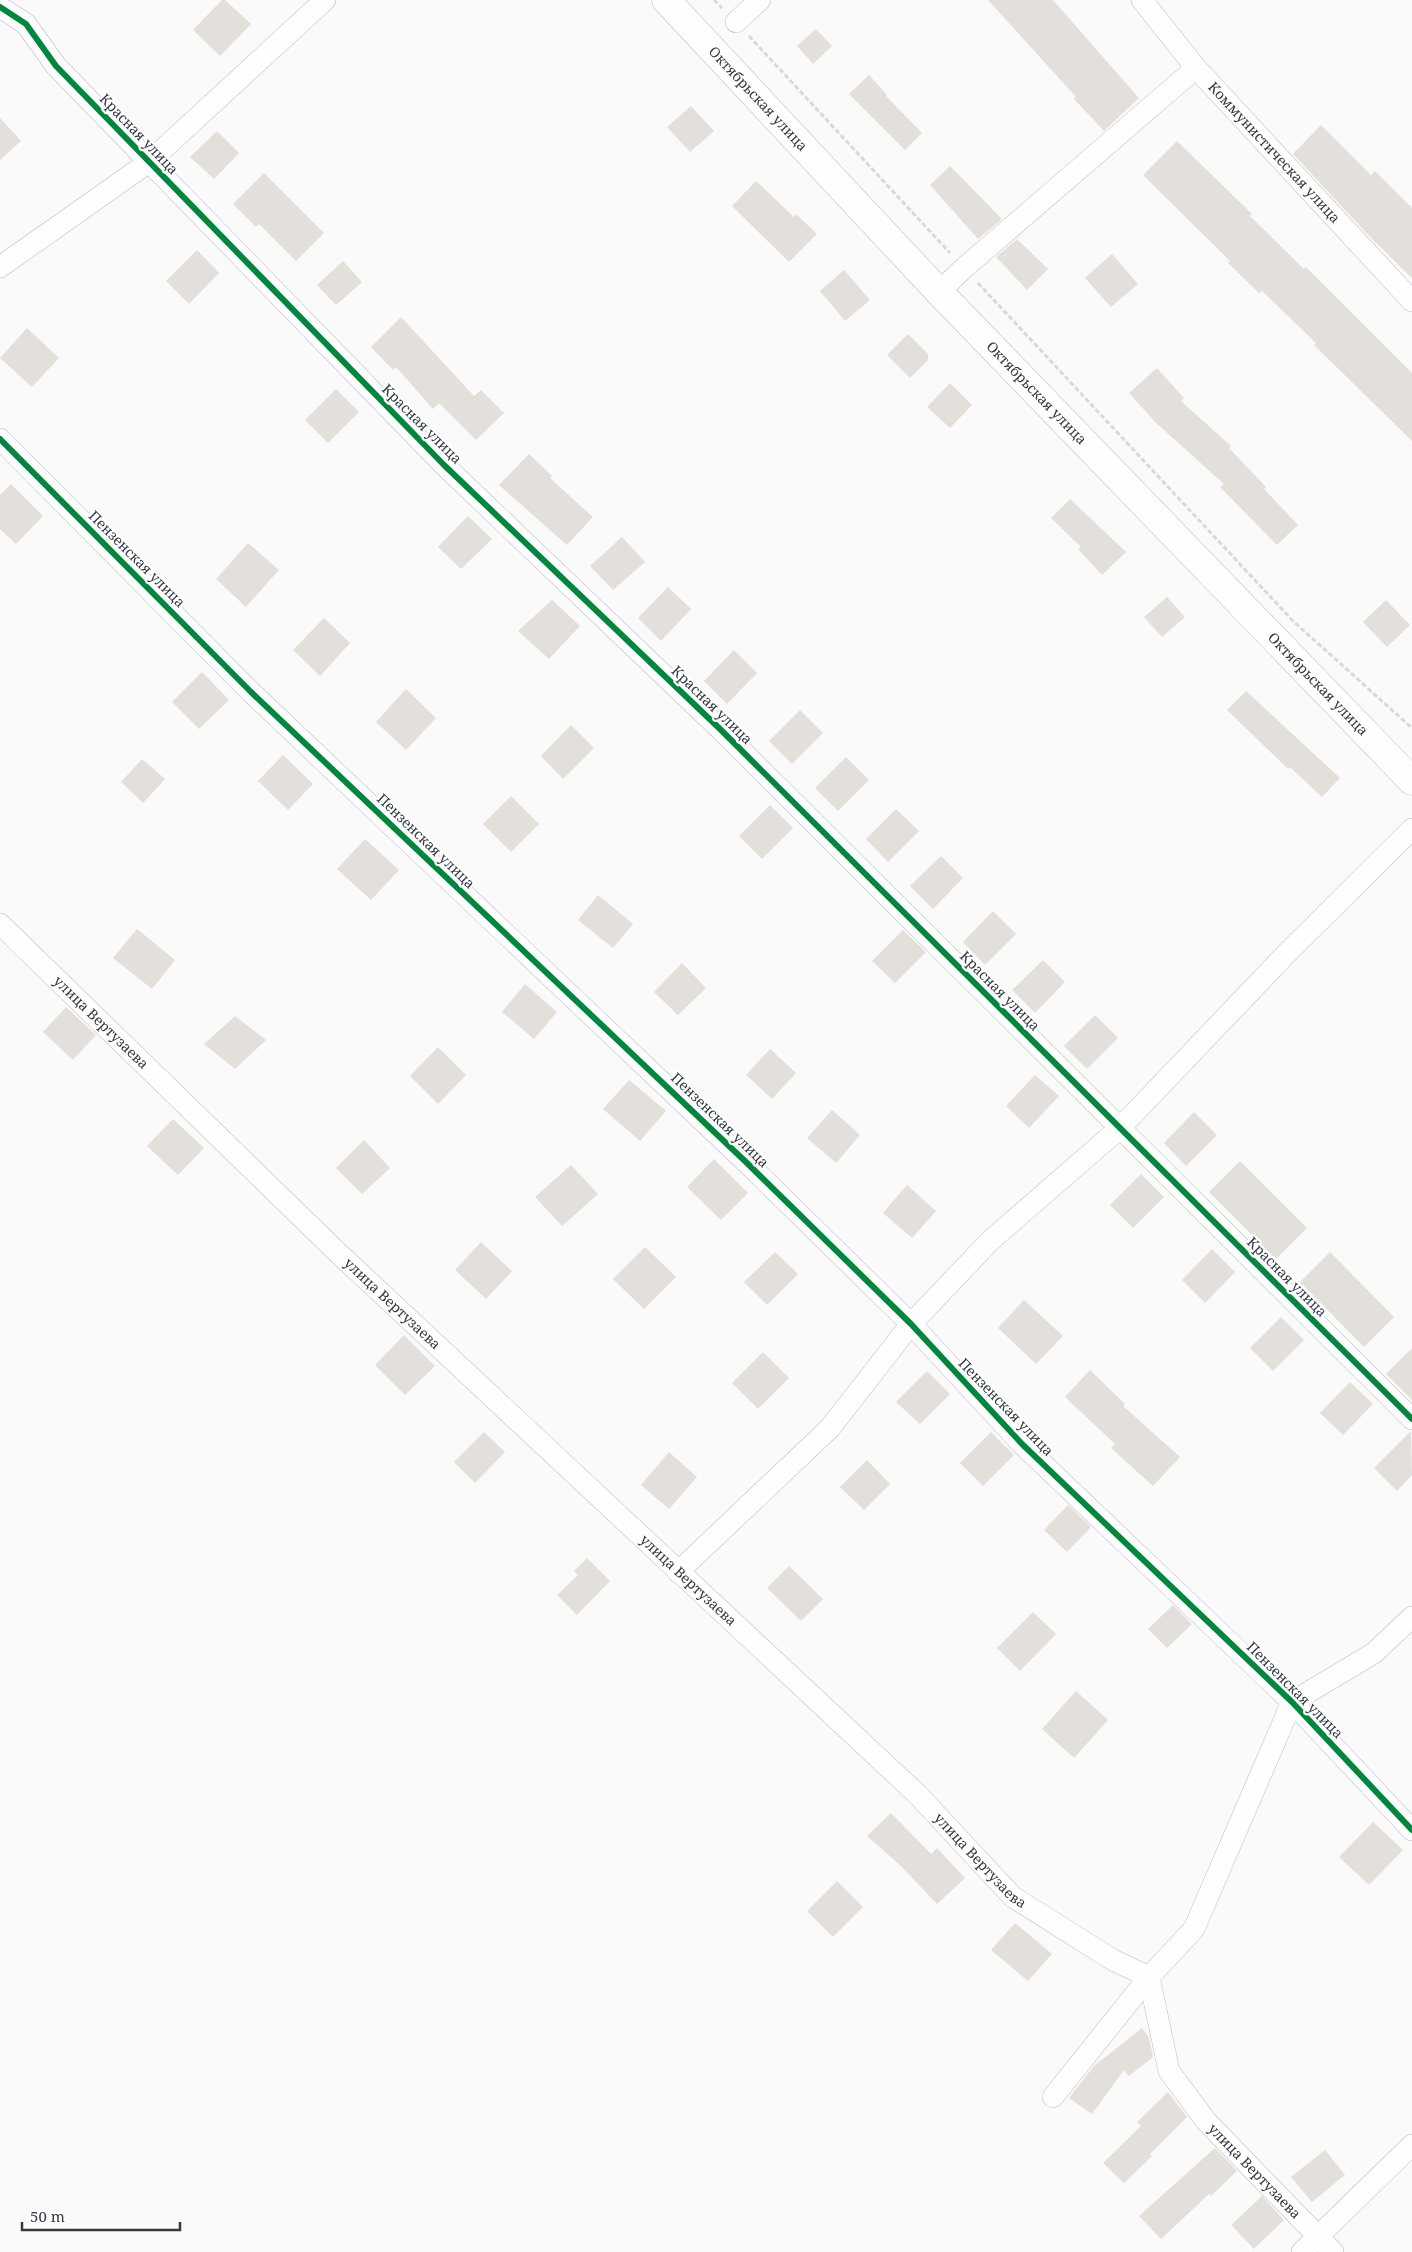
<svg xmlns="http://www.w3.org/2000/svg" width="1412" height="2252" font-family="'Noto Serif',serif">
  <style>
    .building { fill: #e3e0db }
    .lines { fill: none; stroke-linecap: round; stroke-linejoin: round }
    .minor-casing { stroke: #b9bbc0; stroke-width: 22 }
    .secondary-casing { stroke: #b9bbc0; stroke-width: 29 }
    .path { stroke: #d9d9da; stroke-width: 3; stroke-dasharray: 5 2.5; stroke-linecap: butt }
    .minor { stroke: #fefefe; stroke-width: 21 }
    .secondary { stroke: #fefefe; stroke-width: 28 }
    .cycleway-casing { stroke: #fff; stroke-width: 9 }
    .cycleway { stroke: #00873e; stroke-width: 6 }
    .labels { text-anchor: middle; stroke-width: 4.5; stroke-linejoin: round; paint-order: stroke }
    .street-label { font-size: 14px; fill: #333842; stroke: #fff }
  </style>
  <rect width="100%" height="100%" fill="#fafafa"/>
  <g class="building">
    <polygon points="222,0 225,0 251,24 220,56 193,30"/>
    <polygon points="988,0 1053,0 1139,98 1104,131 1074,99 1076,97"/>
    <polygon points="816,29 832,46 813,64 797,46"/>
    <polygon points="869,75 887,95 886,96 922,133 905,150 849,94"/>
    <polygon points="691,106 714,131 690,152 667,127"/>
    <polygon points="0,118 21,141 0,160"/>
    <polygon points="1321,125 1371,175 1375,171 1412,208 1412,278 1372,239 1293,154"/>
    <polygon points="217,131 239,153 214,179 190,157"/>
    <polygon points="1177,141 1252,214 1250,216 1304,269 1306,267 1412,373 1412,441 1314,345 1316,343 1262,291 1259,293 1228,263 1230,261 1143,175"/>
    <polygon points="950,166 1002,219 978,239 930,185"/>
    <polygon points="264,173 324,233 296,261 259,224 256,227 233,204"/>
    <polygon points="756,181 794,217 796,214 817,234 789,262 732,206"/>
    <polygon points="1017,239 1048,269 1027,290 996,257"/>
    <polygon points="197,250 219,273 189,304 166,281"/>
    <polygon points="1112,254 1138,284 1111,307 1085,278"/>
    <polygon points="343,261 362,282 336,305 317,285"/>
    <polygon points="844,270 870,300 845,321 820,291"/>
    <polygon points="401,317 474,396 481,390 504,413 476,440 439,403 433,409 396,367 393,370 371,347"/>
    <polygon points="27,328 59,358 32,387 0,358"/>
    <polygon points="908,334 928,354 928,360 910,378 887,355"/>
    <polygon points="1157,368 1184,398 1181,401 1231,446 1229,448 1266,487 1264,489 1298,525 1277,545 1220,487 1224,484 1155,422 1129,393"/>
    <polygon points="950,383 972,405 950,428 927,407"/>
    <polygon points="336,389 359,412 328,443 305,420"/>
    <polygon points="529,454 552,476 550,478 593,517 567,545 499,485"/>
    <polygon points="11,484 43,516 16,544 0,529 0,495"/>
    <polygon points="1070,499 1126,552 1102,575 1078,549 1081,547 1051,518"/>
    <polygon points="468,516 492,539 461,569 438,547"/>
    <polygon points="622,537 645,562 613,590 590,566"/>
    <polygon points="248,543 279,570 246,607 216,579"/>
    <polygon points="668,587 691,609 661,641 638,618"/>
    <polygon points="1167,597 1185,617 1162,637 1144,617"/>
    <polygon points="552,600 580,626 549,659 518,631"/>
    <polygon points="1386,600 1410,625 1387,647 1363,622"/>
    <polygon points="324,618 350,643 320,676 293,650"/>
    <polygon points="734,650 757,673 727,704 704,681"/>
    <polygon points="202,672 229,700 199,729 172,702"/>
    <polygon points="406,689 436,718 406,750 376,722"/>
    <polygon points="1246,691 1340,778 1322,797 1290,767 1288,769 1227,710"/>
    <polygon points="800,710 823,733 792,764 769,741"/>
    <polygon points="571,725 594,748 563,779 541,756"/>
    <polygon points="283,755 313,784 288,810 258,781"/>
    <polygon points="846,757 869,780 838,811 815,788"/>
    <polygon points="142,759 165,779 143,803 121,782"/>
    <polygon points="511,796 539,824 511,852 483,824"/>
    <polygon points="770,805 793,828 762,859 739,836"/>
    <polygon points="896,809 919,831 888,862 866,839"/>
    <polygon points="365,839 399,870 371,900 337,869"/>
    <polygon points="941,856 963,878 933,909 910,886"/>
    <polygon points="598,895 633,924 613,948 578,920"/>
    <polygon points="993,911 1016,934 985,965 963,942"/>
    <polygon points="137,929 175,960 152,989 113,958"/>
    <polygon points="903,930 926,952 895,983 872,961"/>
    <polygon points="1043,960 1065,982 1035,1013 1012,990"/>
    <polygon points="682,963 706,988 678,1015 654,992"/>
    <polygon points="525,984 557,1012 534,1039 502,1012"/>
    <polygon points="66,1007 96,1035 73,1060 43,1032"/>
    <polygon points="1095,1015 1118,1038 1087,1069 1064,1046"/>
    <polygon points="235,1016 266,1040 235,1069 204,1044"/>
    <polygon points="438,1047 466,1075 438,1104 410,1076"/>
    <polygon points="770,1049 796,1073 772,1099 746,1075"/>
    <polygon points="1035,1075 1059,1096 1029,1128 1006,1106"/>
    <polygon points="629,1080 666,1111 640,1141 603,1109"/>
    <polygon points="832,1110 860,1135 836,1163 807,1138"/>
    <polygon points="1194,1112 1217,1135 1186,1166 1164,1143"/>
    <polygon points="173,1119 204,1148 178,1175 147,1146"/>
    <polygon points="364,1140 390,1168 362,1194 336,1168"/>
    <polygon points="714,1159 748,1193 721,1220 687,1187"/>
    <polygon points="1240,1161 1307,1228 1276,1259 1209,1192"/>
    <polygon points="571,1165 598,1194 562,1226 535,1197"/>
    <polygon points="1141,1174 1164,1197 1133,1228 1110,1205"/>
    <polygon points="907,1185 936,1211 912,1238 883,1213"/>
    <polygon points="481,1242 512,1271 486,1299 455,1270"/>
    <polygon points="645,1247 676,1277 644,1309 613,1279"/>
    <polygon points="1212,1249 1235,1272 1205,1303 1182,1280"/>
    <polygon points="775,1252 798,1274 767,1305 744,1282"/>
    <polygon points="1330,1252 1394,1317 1364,1347 1300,1282"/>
    <polygon points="1024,1300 1063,1336 1036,1364 998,1328"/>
    <polygon points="1281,1317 1304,1340 1273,1371 1250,1348"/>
    <polygon points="404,1335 435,1366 405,1395 375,1365"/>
    <polygon points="1412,1348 1412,1400 1386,1374"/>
    <polygon points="763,1352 789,1378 758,1409 732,1383"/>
    <polygon points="1090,1370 1125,1404 1123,1406 1180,1457 1153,1486 1111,1448 1115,1444 1065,1397"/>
    <polygon points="927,1371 950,1394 920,1424 896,1402"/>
    <polygon points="1350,1382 1373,1404 1343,1435 1320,1413"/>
    <polygon points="1411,1431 1412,1475 1397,1491 1374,1468"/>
    <polygon points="484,1432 505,1452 475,1483 454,1462"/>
    <polygon points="991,1432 1014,1455 983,1486 960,1463"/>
    <polygon points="669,1452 697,1477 669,1509 641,1485"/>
    <polygon points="867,1460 890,1484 864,1510 840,1487"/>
    <polygon points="1068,1505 1091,1527 1067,1552 1044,1530"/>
    <polygon points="587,1558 610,1581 577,1615 557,1595 578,1575 574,1571"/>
    <polygon points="789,1566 823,1599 801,1621 767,1588"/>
    <polygon points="1173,1605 1192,1624 1167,1648 1148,1629"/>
    <polygon points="1033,1612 1056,1634 1020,1671 997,1648"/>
    <polygon points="1076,1691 1108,1720 1074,1758 1042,1729"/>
    <polygon points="891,1813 931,1854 937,1848 965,1878 937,1904 901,1866 867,1836"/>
    <polygon points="1373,1822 1403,1850 1369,1885 1339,1857"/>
    <polygon points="837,1881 863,1907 833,1937 807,1911"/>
    <polygon points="1015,1923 1052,1954 1028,1981 991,1950"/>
    <polygon points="1142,2028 1149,2038 1153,2057 1129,2076 1124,2070 1092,2114 1069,2098 1094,2066"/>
    <polygon points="1168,2092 1187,2117 1150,2154 1152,2156 1124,2183 1103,2163 1141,2126 1137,2122"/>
    <polygon points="1215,2148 1237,2171 1211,2196 1209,2194 1161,2239 1139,2216"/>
    <polygon points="1325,2150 1345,2175 1312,2202 1291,2177"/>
    <polygon points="1262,2196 1284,2220 1254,2249 1231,2225"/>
  </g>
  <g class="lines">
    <defs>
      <g id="minor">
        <path id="s1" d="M1142 0 1196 68 1412 301"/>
        <polyline points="0,7 26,24 56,66 444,465 720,729 1412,1419"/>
        <polyline points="736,22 760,0"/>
        <polyline points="0,267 149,162 325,0"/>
        <polyline points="939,292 964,268 1196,68"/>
        <polyline points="0,439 251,692 747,1163 911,1324 1022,1444 1292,1702 1412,1830"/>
        <path id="s2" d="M0 924 335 1250 918 1795 1013 1897 1113 1960 1149 1977 1169 2071 1206 2121 1333 2252"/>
        <polyline points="678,1572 830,1428 911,1324 991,1240 1120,1128 1287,953 1412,829"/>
        <polyline points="1053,2097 1149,1977 1194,1929 1292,1702 1374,1653 1412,1617"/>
        <polyline points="1302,2252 1412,2145"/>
      </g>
      <g id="secondary">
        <path id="s3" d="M666 0 939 292 1412 781"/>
      </g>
    </defs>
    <use href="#minor" class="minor-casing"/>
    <use href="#secondary" class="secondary-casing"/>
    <g class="path">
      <polyline points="714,0 722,8"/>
      <polyline points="749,36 950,253"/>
      <polyline points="978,283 1293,621 1412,728"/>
    </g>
    <use href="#minor" class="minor"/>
    <use href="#secondary" class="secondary"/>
    <defs>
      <g id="cycleway">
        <polyline points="0,7 26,24 56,66 444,465 720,729 1412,1419"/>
        <polyline points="0,439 251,692 747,1163 911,1324 1022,1444 1292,1702 1412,1830"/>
      </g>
    </defs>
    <use href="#cycleway" class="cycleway-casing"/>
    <use href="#cycleway" class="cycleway"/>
  </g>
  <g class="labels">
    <g class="street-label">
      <text dy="5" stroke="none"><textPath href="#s3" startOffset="135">Октябрьская улица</textPath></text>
      <text transform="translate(139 134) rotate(46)" y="5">Красная улица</text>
      <text dy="5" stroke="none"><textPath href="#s1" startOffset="202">Коммунистическая улица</textPath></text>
      <text dy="5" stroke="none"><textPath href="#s3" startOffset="540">Октябрьская улица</textPath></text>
      <text transform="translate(422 424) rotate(45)" y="5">Красная улица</text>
      <text transform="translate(137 559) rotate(45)" y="5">Пензенская улица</text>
      <text dy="5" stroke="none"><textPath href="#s3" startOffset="945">Октябрьская улица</textPath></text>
      <text transform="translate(712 705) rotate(44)" y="5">Красная улица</text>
      <text transform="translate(426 841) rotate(44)" y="5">Пензенская улица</text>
      <text transform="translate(1000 991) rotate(45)" y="5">Красная улица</text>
      <text dy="5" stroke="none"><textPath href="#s2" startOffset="141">улица Вертузаева</textPath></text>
      <text transform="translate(720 1120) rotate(44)" y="5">Пензенская улица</text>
      <text transform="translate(1287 1277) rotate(45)" y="5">Красная улица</text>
      <text dy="5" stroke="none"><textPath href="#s2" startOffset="546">улица Вертузаева</textPath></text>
      <text transform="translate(1006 1407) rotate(46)" y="5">Пензенская улица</text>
      <text dy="5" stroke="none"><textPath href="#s2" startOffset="951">улица Вертузаева</textPath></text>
      <text transform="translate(1295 1690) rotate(45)" y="5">Пензенская улица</text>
      <text dy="5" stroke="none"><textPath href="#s2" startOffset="1356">улица Вертузаева</textPath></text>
      <text dy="5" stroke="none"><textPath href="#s2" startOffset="1791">улица Вертузаева</textPath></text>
    </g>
  </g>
  <path d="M22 2222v8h158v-8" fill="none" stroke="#333842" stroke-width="2.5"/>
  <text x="30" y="2222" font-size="15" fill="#333842" stroke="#ffffff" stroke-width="4" paint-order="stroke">50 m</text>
</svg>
